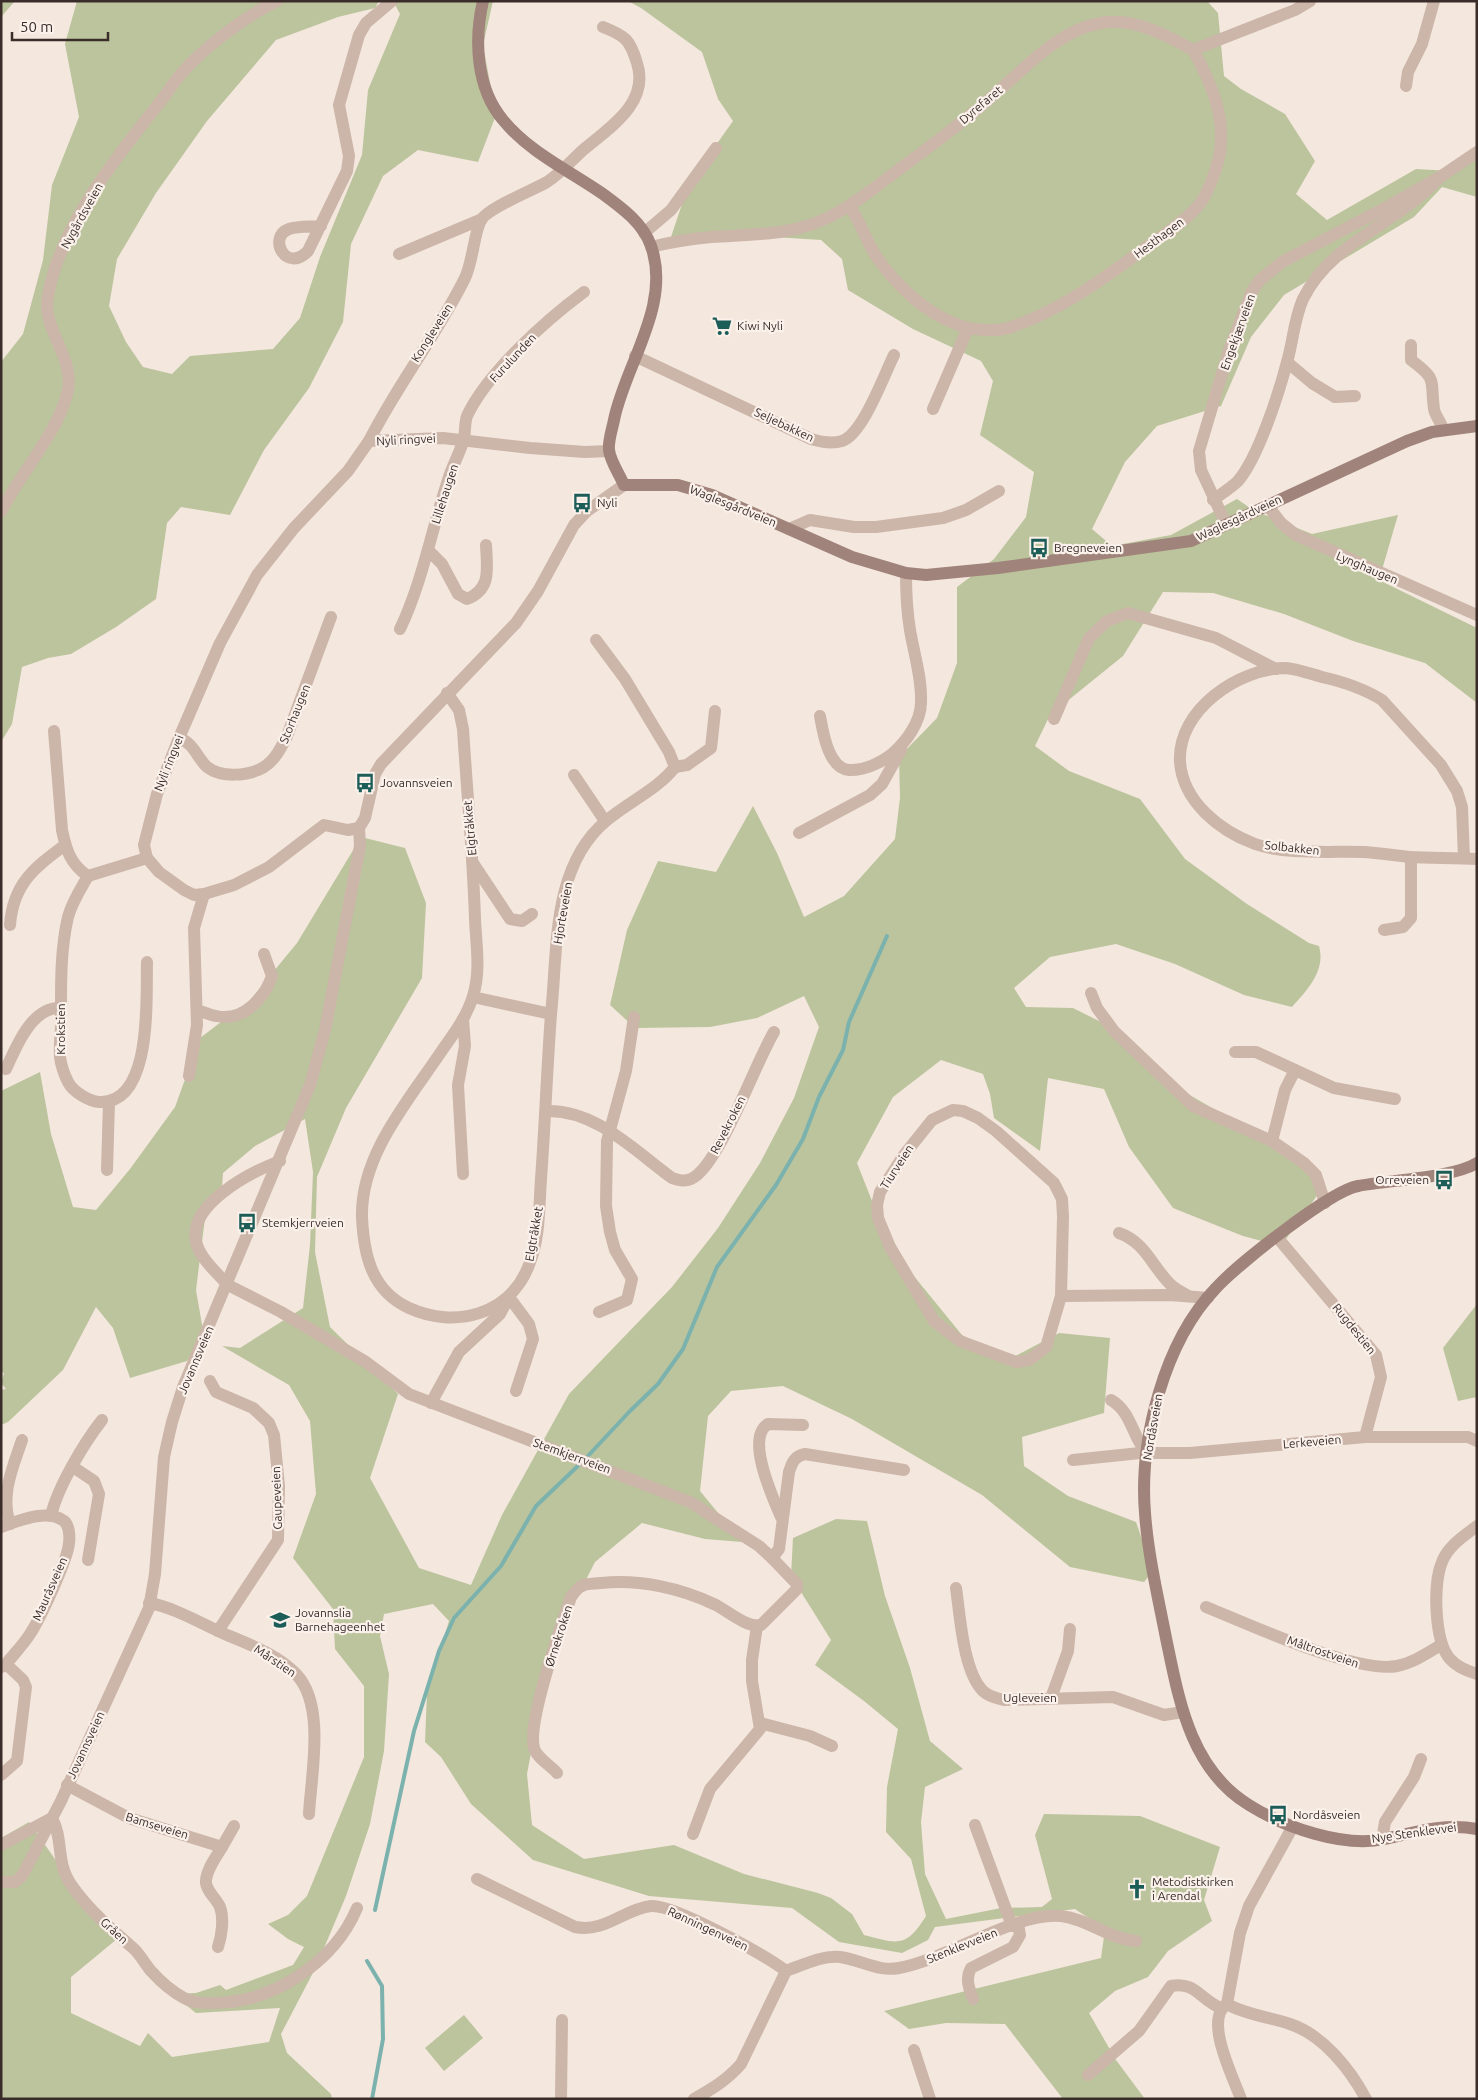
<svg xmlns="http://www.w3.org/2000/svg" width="1478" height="2100" font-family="Ubuntu,sans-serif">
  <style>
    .green { fill: #bcc49d }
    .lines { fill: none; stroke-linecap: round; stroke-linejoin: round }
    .stream { stroke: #7cb2ad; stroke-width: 4 }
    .minor { stroke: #ccb5a9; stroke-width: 12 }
    .tertiary { stroke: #ccb5a9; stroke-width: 12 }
    .secondary { stroke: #a0837a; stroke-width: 12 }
    .labels { text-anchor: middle; stroke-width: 4.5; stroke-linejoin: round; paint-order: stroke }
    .street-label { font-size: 12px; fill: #3a2c29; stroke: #fbf1eb }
    .poi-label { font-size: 12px; fill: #3a2c29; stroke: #fbf1eb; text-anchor: start }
  </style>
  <rect width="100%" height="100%" fill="#f4e7de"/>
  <g class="green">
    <polygon points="1,1 15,1 1,17"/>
    <polygon points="77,1 379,1 375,8 338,17 276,40 207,121 156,193 117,259 109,306 126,342 143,367 172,374 190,356 273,349 300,318 320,257 362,155 368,90 400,14 393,1 493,1 483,45 496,115 478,162 418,150 383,176 351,244 343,322 309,388 264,450 230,515 181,507 167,523 156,599 116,627 71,654 48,658 22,667 12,724 1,742 1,362 23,334 43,260 52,185 79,117 65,44"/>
    <path d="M628 1H1207L1218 13 1224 76 1241 89 1285 114 1315 161 1296 194 1327 220 1416 169 1452 171 1477 146V197L1442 187 1414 217 1284 295 1251 337 1221 406 1157 426 1125 462 1092 529 1112 546 1171 535 1237 499 1253 510 1312 534 1398 515 1379 580 1477 628V703L1425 663 1353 641 1284 614 1213 593 1163 592 1123 656 1050 715 1035 746 1069 771 1140 799 1185 859 1247 904 1309 943 1319 946C1326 971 1307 990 1292 1007L1244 995 1175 964 1116 944 1050 957 1014 988 1026 1007 1073 1008 1109 1026 1162 1079 1226 1116 1293 1149 1321 1190 1281 1246 1243 1236 1173 1208 1129 1147 1104 1089 1048 1078 1040 1151 994 1118 990 1094 983 1074 941 1060 893 1097 857 1163 876 1211 913 1275 962 1335 1004 1362 1059 1333 1110 1338 1104 1413 1022 1437 1024 1466 1068 1496 1136 1522 1153 1571 1144 1582 1070 1567 982 1495 852 1419 783 1386 731 1391 708 1416 700 1491 742 1542 705 1539 642 1523 595 1562 560 1631 541 1701 527 1774 532 1825 584 1859 674 1845 744 1874 818 1893 831 1898 852 1914 864 1935C898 1944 906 1948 926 1916L911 1859 886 1832 887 1787 898 1729 864 1701 815 1665 831 1640 791 1576 793 1538 836 1519 867 1521 885 1596 910 1668 930 1741 963 1769 925 1787 921 1822 925 1874 946 1919 1001 1908 1042 1907 1052 1899 1035 1835 1044 1814 1140 1816 1220 1847 1204 1900 1212 1921 1168 1951 1148 1977 1115 1991 1089 2013 1116 2060 1145 2099H1063L1005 2024 946 2023 909 2029 884 2011 1101 1958 1105 1929 1075 1909 935 1927 928 1940 902 1953 839 1942 792 1908 649 1896 533 1860 471 1804 441 1757 425 1742 427 1693 449 1621 433 1604 384 1614 380 1636 389 1674 384 1751 370 1824 346 1896 316 1967 281 2034 287 2053 331 2094 332 2099H1V1838L29 1822 69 1879 117 1939 71 1977V2013L140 2046 148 2033 172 2057 269 2042 280 2008 196 2013 172 1994 196 1993 220 1985 226 1990 293 1965 304 1947 288 1939 268 1924 288 1915 307 1896 364 1757V1686L335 1649 333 1609 293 1558 316 1494 310 1421 289 1385 222 1346 240 1348 303 1308 310 1245 313 1172 305 1119 255 1146 223 1173 222 1187 205 1218 196 1290 205 1342 187 1361 130 1378 113 1328 96 1307 63 1370 8 1422 1 1425V1390L6 1389 1 1383 4 1373 1 1372V1091L40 1072 51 1134 73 1207 96 1210 130 1169 175 1107 200 1038 250 1000 297 943 361 837 405 848 426 903 422 978 346 1108 317 1177 315 1252 330 1327 398 1394 370 1478 419 1568 471 1585 502 1515 569 1394 672 1287 718 1228 760 1163 794 1098 819 1027 804 996 757 1018 710 1027 635 1028 610 1005 627 930 658 861 716 872 753 806 777 853 804 917 844 896 895 839 900 798 899 757 937 718 957 663V587L994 559 1026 517 1034 472 980 435 993 381 981 361 913 329 848 290 842 259 821 240 744 235 670 240 689 183 733 121 718 99 702 52 641 8Z"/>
    <polygon points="1477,1304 1477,1397 1458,1401 1443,1348"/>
    <polygon points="464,2015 483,2038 444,2071 425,2048"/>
  </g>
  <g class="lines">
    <g class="stream">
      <polyline points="586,1458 630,1411 658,1384 683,1349 717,1267 776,1185 803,1139 819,1097 843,1050 849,1022 887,936"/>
      <polyline points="375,1910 414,1731 439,1651 454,1618 501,1566 536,1506 581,1463"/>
      <polyline points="367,1961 382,1986 383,2039 372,2099"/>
    </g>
    <g class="minor">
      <polyline points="1406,86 1408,72 1422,44 1434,1"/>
      <path d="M850 206C860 222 866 240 876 256 895 284 924 312 956 324 970 330 994 332 1008 328 1059 312 1106 277 1148 246 1165 234 1184 222 1198 206 1207 196 1213 178 1217 165 1229 125 1213 85 1193 50"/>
      <path d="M321 226C311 227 298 226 289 229 267 237 286 274 308 251L347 171 349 156 339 105 359 35 366 23 392 1"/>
      <polyline points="644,233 671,210 716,148"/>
      <path d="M651 247C671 242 690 239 711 237 751 234 792 236 829 217 854 205 875 187 897 171 928 148 958 126 987 101 1020 74 1056 30 1101 23 1133 17 1166 35 1193 50L1295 10 1310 1"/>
      <polyline points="399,254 482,219"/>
      <path d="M1411 345V360C1438 380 1430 379 1434 409 1435 416 1442 423 1443 430"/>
      <path d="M635 356 811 439C821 442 832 444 842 441 863 434 884 375 894 355"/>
      <polyline points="1287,362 1312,383 1335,397 1355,396"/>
      <polyline points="933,409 968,328"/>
      <path d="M369 441C397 385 437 335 465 278 473 261 474 233 481 220 488 208 533 190 547 182 560 174 572 160 583 150 609 128 650 103 637 63 630 40 626 36 603 27"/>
      <path d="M1213 500C1221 494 1231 488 1238 481 1258 458 1279 393 1287 362 1293 342 1294 319 1303 299 1331 242 1397 224 1438 179"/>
      <polyline points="1268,506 1281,523 1296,535 1477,615"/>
      <path d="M1 512C19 475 58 432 67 394 77 358 41 330 48 296 60 226 114 161 156 107 165 97 172 84 181 74 203 48 247 15 277 1"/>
      <polyline points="789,529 810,520 854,527 876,527 943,518 966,510 999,491"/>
      <path d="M428 550 442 564 458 594 467 599C492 589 487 568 486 545"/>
      <path d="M400 629C423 581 432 527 449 477 453 465 459 454 463 442 466 434 464 424 467 416 487 373 546 320 584 292"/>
      <path d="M447 693 459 710 463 729C467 792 473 855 475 919 476 944 481 971 473 996 467 1016 455 1032 443 1049 409 1100 360 1155 362 1218 364 1256 372 1291 409 1308 455 1329 510 1315 529 1265 540 1239 539 1207 541 1179 545 1124 547 1069 551 1014L473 997"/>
      <path d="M820 716C823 732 828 768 849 770 863 771 881 763 892 754 906 742 921 722 921 702 922 678 914 654 910 630 907 612 906 592 906 573"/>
      <polyline points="1054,719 1089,638 1107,621 1128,613 1216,638 1276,669"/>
      <path d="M54 731 62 830C66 850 71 865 88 876L147 858"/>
      <path d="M179 738C193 743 196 755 205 765 219 779 249 776 264 767 275 760 281 748 287 736L331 617"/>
      <polyline points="675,767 687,765 711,748 715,711"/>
      <polyline points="574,775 605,821"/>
      <polyline points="359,828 348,830 324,825 269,867 234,885 204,894 194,895 184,890 159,872 147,858 144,845 157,794 179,738 220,643 257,575 294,528 348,471 369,441 443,438 530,448 585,452 609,451"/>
      <polyline points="799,833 870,795 882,784 901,750"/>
      <path d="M1464 858 1462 807 1457 791 1441 765 1382 700C1363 688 1344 682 1322 677 1311 674 1297 669 1286 668 1239 668 1177 710 1180 762 1183 802 1220 831 1255 844 1286 855 1331 851 1364 852 1379 853 1394 855 1409 857 1431 858 1454 858 1477 859"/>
      <polyline points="473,863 510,919 522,921 532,914"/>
      <path d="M88 876C80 890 72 902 68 917 60 951 61 988 61 1023 61 1034 59 1046 60 1057 61 1065 65 1076 68 1082 73 1092 89 1101 99 1102 153 1105 146 998 147 962"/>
      <path d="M10 925C13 884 34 868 65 845"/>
      <polyline points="1384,930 1403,927 1411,918 1411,857"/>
      <polyline points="1091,993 1097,1008 1114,1031 1193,1106 1272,1141 1304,1163 1316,1175 1325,1203"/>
      <path d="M197 1011C204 1011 209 1015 216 1016 243 1022 264 999 272 976L264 954"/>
      <path d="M551 1014C558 950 551 867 606 821 628 802 657 790 675 767L669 752 625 679 596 640"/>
      <polyline points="1235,1052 1256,1052 1334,1088 1395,1099"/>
      <path d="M6 1069C16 1047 32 1006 61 1008"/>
      <polyline points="189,1076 197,1025 194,928 204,894"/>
      <path d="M546 1111C595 1109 635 1151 672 1178 678 1180 684 1182 691 1179 719 1167 755 1063 774 1032"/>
      <polyline points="1272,1141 1285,1090 1295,1070"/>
      <polyline points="107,1170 109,1102"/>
      <polyline points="463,1174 458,1085 465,1046 463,1019"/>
      <path d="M1119 1233C1145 1242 1152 1266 1170 1284 1175 1289 1181 1292 1187 1295"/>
      <polyline points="1277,1237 1376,1355 1381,1377 1365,1437"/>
      <path d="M228 1285C217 1273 202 1260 197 1245 184 1206 251 1172 280 1161"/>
      <polyline points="1061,1296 1063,1217 1062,1199 1054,1183 996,1131 978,1118 963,1111 953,1110 932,1120 904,1155 880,1192 877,1205 878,1218 890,1247 934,1321 960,1341 1016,1362 1029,1360 1046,1347 1061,1296 1170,1295 1208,1298"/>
      <polyline points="599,1312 627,1300 632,1279 615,1250 610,1232 606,1206 607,1141 626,1071 634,1017"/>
      <polyline points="210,1381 216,1392 253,1408 269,1423 274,1435 279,1486 278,1540 218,1631"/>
      <path d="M1111 1400C1132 1412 1132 1437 1147 1453"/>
      <polyline points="431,1403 459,1352 500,1314 509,1297 529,1324 533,1339 516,1391"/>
      <polyline points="1073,1460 1140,1453 1190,1453 1365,1437 1468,1437 1477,1441"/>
      <polyline points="73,1467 94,1481 99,1494 88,1560"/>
      <path d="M51 1516C57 1488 84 1443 102 1420"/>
      <path d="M781 1517C773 1498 745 1438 768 1424L803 1425"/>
      <path d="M10 1524C0 1495 13 1467 22 1440"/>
      <path d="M1477 1526C1464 1536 1448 1546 1442 1562 1433 1583 1434 1641 1450 1659 1457 1667 1467 1671 1477 1674"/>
      <path d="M1 1527C18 1521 48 1508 64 1521 69 1525 70 1536 69 1543 68 1559 40 1619 30 1634 23 1645 14 1654 6 1664L1 1667"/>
      <path d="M956 1588C960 1615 963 1671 983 1691 989 1697 997 1698 1004 1700L1113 1697 1164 1715 1183 1712"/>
      <path d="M149 1603C174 1607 204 1625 227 1635 251 1645 278 1655 296 1674 326 1705 311 1775 309 1814"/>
      <path d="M1206 1607C1248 1624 1356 1674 1397 1666 1413 1663 1427 1653 1441 1645"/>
      <polyline points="1051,1698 1068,1651 1070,1629"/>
      <polyline points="760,1723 810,1736 832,1746"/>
      <path d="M557 1773C551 1766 536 1757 534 1748 527 1722 561 1626 571 1597 574 1593 577 1588 582 1586 587 1583 595 1584 601 1583 639 1579 681 1588 716 1605 729 1612 747 1628 761 1625L797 1589V1584L772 1558 779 1549 789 1472C792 1463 794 1456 805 1454L904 1470"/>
      <polyline points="1,1775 17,1761 26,1687 23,1680 6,1664"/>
      <path d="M67 1785 129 1818 222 1847C217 1856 205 1871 206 1883 207 1892 216 1898 220 1907 224 1918 222 1935 218 1947"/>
      <path d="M52 1818C64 1840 55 1862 72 1886 89 1910 111 1929 133 1948 140 1954 145 1964 151 1971 160 1981 173 1992 184 1998 193 2003 203 2003 213 2003 272 2003 334 1963 357 1908"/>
      <polyline points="975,1825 1012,1926"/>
      <path d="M1292 1828 1249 1906 1240 1933 1227 2004C1246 2015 1270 2017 1290 2024 1323 2035 1350 2069 1366 2099"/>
      <polyline points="693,1834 710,1789 760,1729 752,1681 752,1660 757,1626"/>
      <polyline points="1382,1840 1385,1822 1414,1777 1421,1759"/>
      <polyline points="222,1847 234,1826"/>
      <path d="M477 1879 575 1927C605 1933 624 1909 651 1906 674 1904 766 1956 786 1971"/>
      <path d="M786 1971C803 1965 822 1955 840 1957 861 1960 878 1972 899 1968 946 1960 1017 1911 1061 1916 1088 1919 1109 1939 1136 1941"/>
      <path d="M973 1999C969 1988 965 1979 971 1968L1013 1947 1020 1935 1018 1924"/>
      <path d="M1227 2004C1203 2019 1234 2079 1241 2099"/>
      <polyline points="914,2050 930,2099"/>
      <path d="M1088 2075 1139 2031 1171 1986C1196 1981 1200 2000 1221 2008"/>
      <polyline points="561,2099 562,2020"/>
      <path d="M694 2099C712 2089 727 2080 741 2064L786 1971"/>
    </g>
    <g class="tertiary">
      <polyline points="1226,524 1201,470 1199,451 1229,350 1252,291 1259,281 1282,262 1385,208 1440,177 1477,152"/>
      <polyline points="228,1285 281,1312 366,1362 409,1394 690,1502 759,1546 772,1558"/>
      <polyline points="1,1845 52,1818"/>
      <polyline points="1,1882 15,1882 22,1876 61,1801 149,1608 155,1574 164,1457 172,1422 183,1387 310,1085 325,1030 360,846 359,828 365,818 375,774 381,764 516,623 538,591 574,525 587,511 624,485"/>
    </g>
    <g class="secondary">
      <path d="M483 1C474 40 476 88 503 120 529 152 570 171 603 194 622 208 643 223 651 246 672 305 625 365 614 420 612 430 608 441 609 450 610 461 620 475 624 485H678L712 495 852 557 906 573 926 575 998 568 1191 541 1407 441 1432 432 1477 426"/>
      <path d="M1477 1163C1453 1178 1389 1180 1358 1186 1330 1191 1237 1265 1216 1288 1164 1342 1139 1440 1145 1513 1148 1555 1158 1597 1166 1638 1179 1700 1190 1769 1249 1805 1284 1827 1343 1848 1385 1839 1416 1832 1444 1823 1477 1829"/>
    </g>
  </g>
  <defs>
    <symbol id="supermarket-bare" viewBox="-9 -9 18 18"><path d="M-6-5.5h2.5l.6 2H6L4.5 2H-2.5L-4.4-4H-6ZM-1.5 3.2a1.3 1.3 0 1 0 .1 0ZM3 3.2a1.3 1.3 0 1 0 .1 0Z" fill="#1d5d58" stroke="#fbf1eb" stroke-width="2.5" paint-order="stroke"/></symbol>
    <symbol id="bus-bare" viewBox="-9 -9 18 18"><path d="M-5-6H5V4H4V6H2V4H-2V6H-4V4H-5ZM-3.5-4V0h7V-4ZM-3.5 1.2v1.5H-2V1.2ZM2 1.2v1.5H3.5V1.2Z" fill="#1d5d58" stroke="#fbf1eb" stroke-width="2.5" paint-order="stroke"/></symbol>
    <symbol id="school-bare" viewBox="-9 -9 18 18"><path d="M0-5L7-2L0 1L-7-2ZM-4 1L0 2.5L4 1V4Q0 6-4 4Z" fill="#1d5d58" stroke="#fbf1eb" stroke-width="2.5" paint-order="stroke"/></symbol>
    <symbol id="church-bare" viewBox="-9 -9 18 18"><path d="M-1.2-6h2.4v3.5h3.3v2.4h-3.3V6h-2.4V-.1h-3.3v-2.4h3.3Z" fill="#1d5d58" stroke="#fbf1eb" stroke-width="2.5" paint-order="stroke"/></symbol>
  </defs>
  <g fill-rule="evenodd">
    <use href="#supermarket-bare" x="708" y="312" width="28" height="28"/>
    <use href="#bus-bare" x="568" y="489" width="28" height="28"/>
    <use href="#bus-bare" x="1025" y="534" width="28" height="28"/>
    <use href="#bus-bare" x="351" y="769" width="28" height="28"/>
    <use href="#bus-bare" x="1430" y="1166" width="28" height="28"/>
    <use href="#bus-bare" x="233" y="1209" width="28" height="28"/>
    <use href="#school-bare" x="266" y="1606" width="28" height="28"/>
    <use href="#bus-bare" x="1264" y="1801" width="28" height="28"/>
    <use href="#church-bare" x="1123" y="1875" width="28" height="28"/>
  </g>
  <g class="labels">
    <g class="street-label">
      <text transform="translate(981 105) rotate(-40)" y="4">Dyrefaret</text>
      <text transform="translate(82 216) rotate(-61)" y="4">Nygårdsveien</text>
      <text transform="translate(1159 238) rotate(-37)" y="4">Hesthagen</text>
      <text transform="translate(1238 332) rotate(-70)" y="4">Engekjærveien</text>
      <text transform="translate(432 333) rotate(-58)" y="4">Kongleveien</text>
      <text transform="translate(513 358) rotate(-47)" y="4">Furulunden</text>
      <text transform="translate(784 425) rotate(25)" y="4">Seljebakken</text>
      <text transform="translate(406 440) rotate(-3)" y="4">Nyli ringvei</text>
      <text transform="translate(445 494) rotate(-72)" y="4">Lillehaugen</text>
      <text transform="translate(733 506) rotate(22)" y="4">Waglesgårdveien</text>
      <text transform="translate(1239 518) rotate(-25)" y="4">Waglesgårdveien</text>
      <text transform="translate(1367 568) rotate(23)" y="4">Lynghaugen</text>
      <text transform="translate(295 714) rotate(-68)" y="4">Storhaugen</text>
      <text transform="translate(169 763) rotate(-68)" y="4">Nyli ringvei</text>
      <text transform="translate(470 828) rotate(-95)" y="4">Elgtråkket</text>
      <text transform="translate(1292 848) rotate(6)" y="4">Solbakken</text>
      <text transform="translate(563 913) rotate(-80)" y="4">Hjorteveien</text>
      <text transform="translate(61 1029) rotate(-90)" y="4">Krokstien</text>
      <text transform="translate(728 1125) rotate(-63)" y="4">Revekroken</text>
      <text transform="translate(897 1167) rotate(-57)" y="4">Tiurveien</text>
      <text transform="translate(534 1234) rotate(-80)" y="4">Elgtråkket</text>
      <text transform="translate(1354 1329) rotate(51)" y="4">Rugdestien</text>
      <text transform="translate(196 1360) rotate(-67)" y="4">Jovannsveien</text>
      <text transform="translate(1153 1427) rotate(-80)" y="4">Nordåsveien</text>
      <text transform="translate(1312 1442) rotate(-5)" y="4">Lerkeveien</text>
      <text transform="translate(572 1456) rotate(20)" y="4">Stemkjerrveien</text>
      <text transform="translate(277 1498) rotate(-92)" y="4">Gaupeveien</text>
      <text transform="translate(50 1589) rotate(-66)" y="4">Mauråsveien</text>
      <text transform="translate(559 1636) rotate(-72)" y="4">Ørnekroken</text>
      <text transform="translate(1323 1652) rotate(19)" y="4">Måltrostveien</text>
      <text transform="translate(275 1661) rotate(34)" y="4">Mårstien</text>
      <text x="1030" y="1702">Ugleveien</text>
      <text transform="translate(86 1745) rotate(-65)" y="4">Jovannsveien</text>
      <text transform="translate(157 1826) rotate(17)" y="4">Bamseveien</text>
      <text transform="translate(1414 1833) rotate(-8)" y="4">Nye Stenklevvei</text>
      <text transform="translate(708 1929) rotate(25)" y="4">Rønningenveien</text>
      <text transform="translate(114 1931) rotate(42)" y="4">Gråen</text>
      <text transform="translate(962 1946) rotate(-22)" y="4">Stenklevveien</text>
    </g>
    <g class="poi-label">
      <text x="737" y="330">Kiwi Nyli</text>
      <text x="597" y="507">Nyli</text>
      <text x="1054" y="552">Bregneveien</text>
      <text x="380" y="787">Jovannsveien</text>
      <text x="1429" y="1184" text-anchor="end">Orreveien</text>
      <text x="262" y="1227">Stemkjerrveien</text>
      <text x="295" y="1617">Jovannslia<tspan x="295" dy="14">Barnehageenhet</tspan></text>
      <text x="1293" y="1819">Nordåsveien</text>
      <text x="1152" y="1886">Metodistkirken<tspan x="1152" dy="14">i Arendal</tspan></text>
    </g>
  </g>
  <rect width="1478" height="2100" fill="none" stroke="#3a2c29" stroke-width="5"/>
  <path d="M12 32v8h96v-8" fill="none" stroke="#3a2c29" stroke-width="2.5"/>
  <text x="20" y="32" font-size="15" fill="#3a2c29" stroke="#fbf1eb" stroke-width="4" paint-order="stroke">50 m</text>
</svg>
